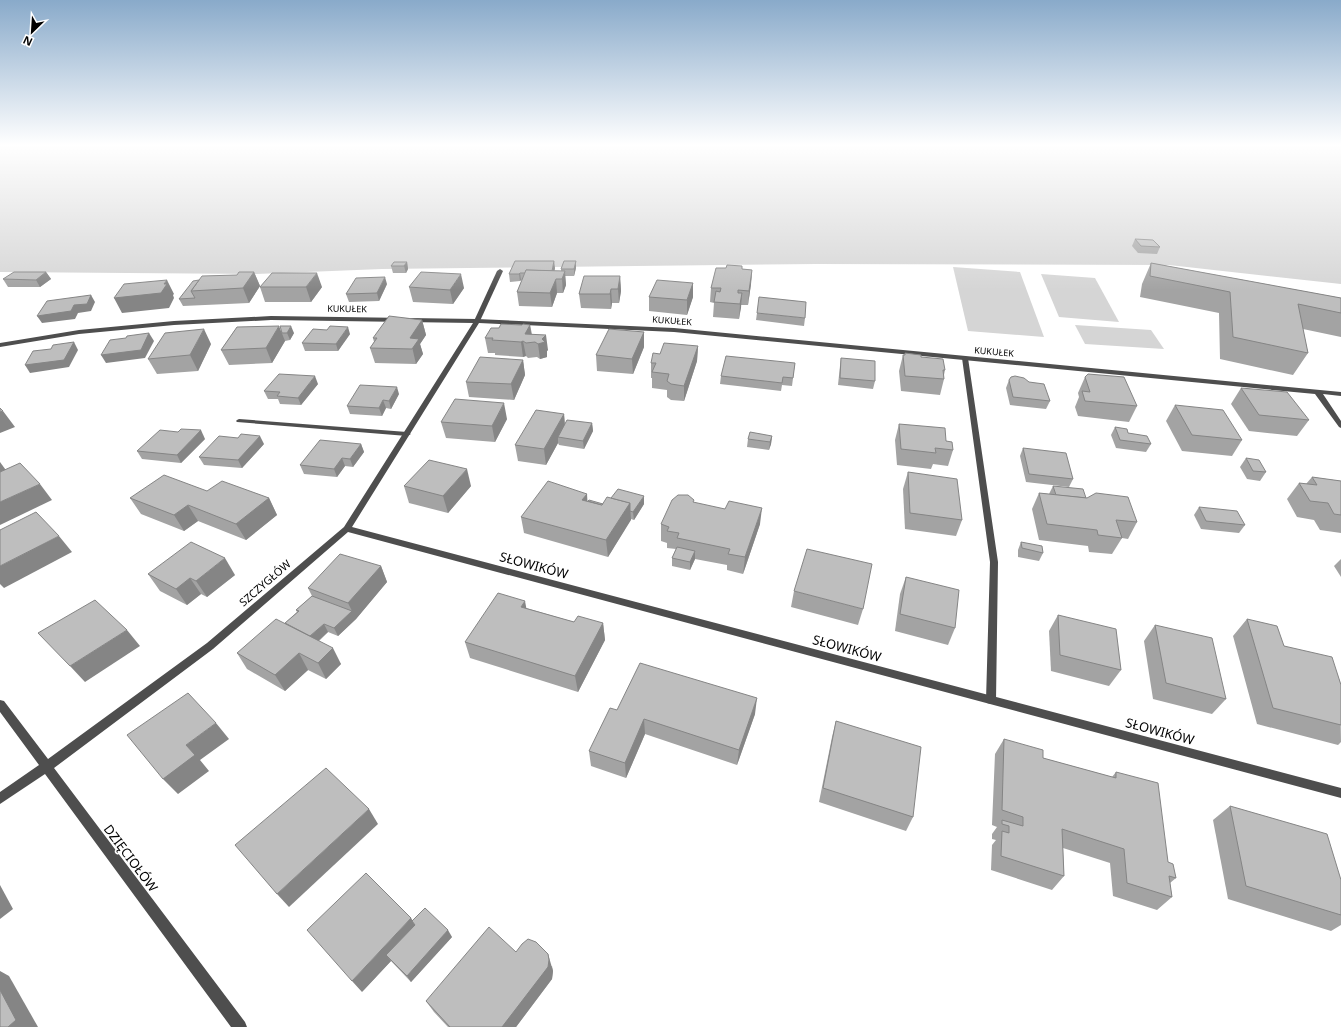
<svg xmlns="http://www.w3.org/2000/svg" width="1341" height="1027" font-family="'Noto Sans',sans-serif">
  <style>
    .green { fill: #d5d5d5 }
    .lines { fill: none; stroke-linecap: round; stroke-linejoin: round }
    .service { fill: #4e4e4e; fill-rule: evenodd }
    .minor { fill: #4e4e4e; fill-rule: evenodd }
    .wall { fill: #a3a3a3 }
    .shaded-wall { fill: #858585 }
    .building { fill: #bebebe; stroke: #858585 }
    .labels { text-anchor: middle; stroke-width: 3.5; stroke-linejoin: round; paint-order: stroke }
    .far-street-label { font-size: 9px; fill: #000; stroke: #fff }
    .street-label { font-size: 11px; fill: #000; stroke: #fff }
    .near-street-label { font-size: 13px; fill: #000; stroke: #fff }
  </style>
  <rect width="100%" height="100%" fill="#fff"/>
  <g class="green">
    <polygon points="0,146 1341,146 1341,284 1169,265 816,264 382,269 256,274 0,272"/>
    <polygon points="953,267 1020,272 1044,337 968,331"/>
    <polygon points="1041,274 1095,278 1119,322 1059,317"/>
    <polygon points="1075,325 1151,330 1164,349 1085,344"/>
  </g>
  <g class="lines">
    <g class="service">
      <polygon points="500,269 503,271 480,321 475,322 474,321 497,271"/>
      <polygon points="965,356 968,358 998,562 996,700 995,703 991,704 987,703 986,700 990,562 962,358"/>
      <polygon points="239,419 407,432 411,434 407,436 237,422 236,421 237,420"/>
    </g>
    <polygon class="minor" points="271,316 477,319 674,328 1341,392 1341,396 1323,394 1341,421 1341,428 1339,427 1315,394 674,332 479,323 352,527 1341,788 1341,798 348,532 213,649 54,768 245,1022 247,1027 231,1027 45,774 0,804 0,792 39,765 0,712 0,700 4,701 48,759 207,643 344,527 473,323 271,320 174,325 79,334 0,347 0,343 79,330 174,321"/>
  </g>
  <g class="wall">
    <polygon points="1135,239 1160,247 1157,254 1138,253 1132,246"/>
    <polygon points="407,262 408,269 406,273 393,273 391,266"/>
    <polygon points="1151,263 1341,298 1341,337 1303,329 1308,353 1293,375 1220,359 1219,313 1140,297 1142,284"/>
    <polygon points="555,268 554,271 561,271 561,269 576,268 574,276 565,276 566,285 563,293 557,293 552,307 519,306 517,292 522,280 521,280 520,281 510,282 509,274"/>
    <polygon points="742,269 752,270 751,284 748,305 741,305 739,319 713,317 714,303 710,302 711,288"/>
    <polygon points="46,272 51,279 40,287 8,287 3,279"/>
    <polygon points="254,272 260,286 249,303 183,306 179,299 199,280 237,275"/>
    <polygon points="620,276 621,291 619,303 612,303 611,309 581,308 579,294"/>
    <polygon points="693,283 693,297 687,315 649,311 649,297"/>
    <polygon points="387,284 379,301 349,302 346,294"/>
    <polygon points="260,287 322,287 311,302 265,302"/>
    <polygon points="409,287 464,288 453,304 413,302"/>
    <polygon points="757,313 805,318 804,326 756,320"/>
    <polygon points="422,320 426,335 420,344 423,354 416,364 375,363 370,348 374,342 373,338"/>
    <polygon points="530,325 532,334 548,350 547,351 547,357 540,359 537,357 528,358 526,356 523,357 495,355 495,353 488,353 485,338 499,328"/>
    <polygon points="237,327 294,333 290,340 285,341 272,363 229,365 221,350"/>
    <polygon points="644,332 644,347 633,374 597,371 596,355"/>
    <polygon points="350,334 338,351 305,351 302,343"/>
    <polygon points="211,344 198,371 157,374 148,359"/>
    <polygon points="698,346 697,361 684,401 671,400 667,397 667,390 652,388 652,378 651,378 651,363 660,354"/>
    <polygon points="905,353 921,357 945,370 944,375 944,379 940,395 901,391 899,371 903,355 905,355"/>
    <polygon points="841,358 875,381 873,389 838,385 840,366"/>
    <polygon points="523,360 525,375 514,400 469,397 466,382"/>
    <polygon points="795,363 792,386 782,385 781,391 720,384 721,376"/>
    <polygon points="1085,377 1137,406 1129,422 1078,416 1075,407 1079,397 1078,393"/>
    <polygon points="1009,380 1050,401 1046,409 1010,405 1006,388"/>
    <polygon points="318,384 301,405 280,404 278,399 268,399 264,391"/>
    <polygon points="1241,388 1309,420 1297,436 1249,431 1231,404"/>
    <polygon points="399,394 391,409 386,408 382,416 350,414 347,406"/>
    <polygon points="1175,405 1242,440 1232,456 1182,451 1166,421"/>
    <polygon points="564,414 565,424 592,423 593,431 584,449 559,445 558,443 546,465 518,461 515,445"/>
    <polygon points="507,419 495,442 446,438 441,422"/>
    <polygon points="899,424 946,441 953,450 948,466 933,464 931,469 897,465 895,440"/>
    <polygon points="1115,427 1151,444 1146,452 1116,448 1111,435"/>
    <polygon points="772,436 771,444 769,450 747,447 748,439"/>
    <polygon points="205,439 181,463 142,459 137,451"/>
    <polygon points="264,444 242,468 204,465 199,457"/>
    <polygon points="361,444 364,452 353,467 345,466 337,477 304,474 300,465"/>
    <polygon points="1023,448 1073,479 1069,487 1026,482 1020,456"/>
    <polygon points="1246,458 1266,472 1260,481 1247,479 1240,467"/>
    <polygon points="908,472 962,520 956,536 905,529 903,489"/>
    <polygon points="1312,477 1341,481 1341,533 1320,530 1314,520 1297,517 1287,499 1299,483 1306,484"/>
    <polygon points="404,486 471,486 448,513 409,503"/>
    <polygon points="1053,486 1086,498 1137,522 1128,539 1122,538 1112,554 1089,552 1088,546 1039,540 1032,509 1039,493 1049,494"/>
    <polygon points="207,491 269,498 277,515 246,540 198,521 184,531 141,514 130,498"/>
    <polygon points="587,494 587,501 603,504 611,498 644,504 634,520 631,519 608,557 524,533 521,517"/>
    <polygon points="693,503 760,524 743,574 727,570 727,565 695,559 690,570 672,566 672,558 676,549 667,548 667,543 661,541 661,524"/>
    <polygon points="1199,507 1245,525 1239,533 1201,529 1194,515"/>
    <polygon points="1021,542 1043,553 1039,561 1018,557 1018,550"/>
    <polygon points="1341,559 1341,577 1334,566"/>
    <polygon points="381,566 387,582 356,619 338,636 328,632 319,641 341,664 326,679 308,670 285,691 247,669 237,653 285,623 297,612 296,610 312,596 308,588"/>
    <polygon points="148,574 235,575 207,597 201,594 187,605 160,591"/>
    <polygon points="906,577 955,628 948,645 895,631 900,594"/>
    <polygon points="794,591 863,609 858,625 791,607"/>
    <polygon points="526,608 574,622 603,623 605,640 578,692 470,658 465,642"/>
    <polygon points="1058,615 1121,670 1109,686 1051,671 1049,631"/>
    <polygon points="1247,619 1284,646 1340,680 1341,742 1338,745 1257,724 1233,636"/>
    <polygon points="1155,625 1226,699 1212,714 1153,699 1144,641"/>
    <polygon points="617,710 755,714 737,765 645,734 626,778 591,766 589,751"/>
    <polygon points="836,721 913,817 906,831 819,802 832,737"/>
    <polygon points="1004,739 1043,758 1112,777 1116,772 1168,862 1176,878 1170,883 1172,897 1157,910 1113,896 1110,863 1063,848 1064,876 1052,890 991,870 992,845 996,840 992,839 992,834 997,827 992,825 995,754"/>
    <polygon points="1230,806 1341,880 1341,925 1331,931 1228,899 1213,820"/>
    <polygon points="411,918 412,921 452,937 411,982 391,961 362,992"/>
    <polygon points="552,966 553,971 552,979 516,1027 448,1027 434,1012 426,1001"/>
  </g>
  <g class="shaded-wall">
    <polygon points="554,261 555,268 553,280 552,272"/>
    <polygon points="576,261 576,268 574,276 574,269"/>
    <polygon points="407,262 408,269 406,273 404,266"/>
    <polygon points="752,270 751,284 748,305 749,291"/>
    <polygon points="565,271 566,285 563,293 562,279"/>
    <polygon points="46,272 51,279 40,287 36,280"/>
    <polygon points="254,272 260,286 249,303 243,288"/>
    <polygon points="317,273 322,287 311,302 306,287"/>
    <polygon points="520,273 521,280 520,281 519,274"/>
    <polygon points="461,274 464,288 453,304 450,290"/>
    <polygon points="620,276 621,291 619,303 618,289"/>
    <polygon points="385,277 387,284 379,301 377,293"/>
    <polygon points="556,279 557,293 552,307 550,293"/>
    <polygon points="167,280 174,294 173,295 174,298 169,308 122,313 114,298 164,284"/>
    <polygon points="693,283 693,297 687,315 687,300"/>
    <polygon points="611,289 612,303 611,309 610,294"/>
    <polygon points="742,293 741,308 739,319 740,304"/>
    <polygon points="91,295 95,302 91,311 78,313 75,319 42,323 37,316 74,305"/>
    <polygon points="422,320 426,335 420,344 423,354 416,364 410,338"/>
    <polygon points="530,325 532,340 525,334"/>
    <polygon points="279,326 285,341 272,363 266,348"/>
    <polygon points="291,326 294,333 290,340 287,333"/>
    <polygon points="348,327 350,334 338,351 336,344"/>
    <polygon points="204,329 211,344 198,371 190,355"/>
    <polygon points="644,332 644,347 633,374 632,359"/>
    <polygon points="149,333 154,341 145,358 106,363 101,355"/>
    <polygon points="546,335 548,350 547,351 547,357 540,359 538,344 542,339"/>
    <polygon points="523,341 526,356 523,357 521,342"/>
    <polygon points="74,342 78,350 69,367 30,373 25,365"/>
    <polygon points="698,346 697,361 684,401 684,386"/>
    <polygon points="523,360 525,375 514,400 511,384"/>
    <polygon points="315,376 318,384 301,405 298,398"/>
    <polygon points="397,387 399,394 391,409 389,401"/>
    <polygon points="383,400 386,408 382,416 379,408"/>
    <polygon points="504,403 507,419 495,442 492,426"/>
    <polygon points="3,411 15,427 0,433 0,412"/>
    <polygon points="564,414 565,430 558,437 558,443 546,465 544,449"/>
    <polygon points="592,423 593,431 584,449 583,441"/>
    <polygon points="201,430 205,439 181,463 177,455"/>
    <polygon points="260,436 264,444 242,468 238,460"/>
    <polygon points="772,436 771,444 769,450 770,442"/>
    <polygon points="361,444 364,452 353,467 350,459"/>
    <polygon points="342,458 345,466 337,477 334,469"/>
    <polygon points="0,462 8,473 0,477"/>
    <polygon points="467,469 471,486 448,513 443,496"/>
    <polygon points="40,484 52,500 0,525 0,502"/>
    <polygon points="587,494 588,509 582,500"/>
    <polygon points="644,496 644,504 634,520 633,512"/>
    <polygon points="269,498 277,515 246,540 236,524"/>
    <polygon points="630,503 631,520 608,557 606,540"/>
    <polygon points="188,505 198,521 184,531 174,515"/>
    <polygon points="762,508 760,524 743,574 745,557"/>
    <polygon points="59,536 72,552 4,588 0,584 0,566"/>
    <polygon points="695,551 695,559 690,570 690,562"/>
    <polygon points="225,558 235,575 207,597 196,581"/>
    <polygon points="381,566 387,582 356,619 338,636 334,628 352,611 348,603"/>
    <polygon points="190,578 201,594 187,605 176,589"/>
    <polygon points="525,601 528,617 521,607"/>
    <polygon points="603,623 605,640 578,692 575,676"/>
    <polygon points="324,624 328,632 310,648 306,640"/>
    <polygon points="127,630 140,646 85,682 70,666"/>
    <polygon points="333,648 341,664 326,679 318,663"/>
    <polygon points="299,653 308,670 285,691 275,675"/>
    <polygon points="757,698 755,714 737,765 739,750"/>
    <polygon points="644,719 645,734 626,778 625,763"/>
    <polygon points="216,723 229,739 200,760 209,771 178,794 163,779 186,745"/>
    <polygon points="369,809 378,824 289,907 277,894"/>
    <polygon points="0,885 13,909 0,919"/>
    <polygon points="411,918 419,931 386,955 391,961 362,992 352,981"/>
    <polygon points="448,930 452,937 411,982 407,976"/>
    <polygon points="548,954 553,971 552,979 516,1027 502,1027"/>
    <polygon points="0,971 9,976 38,1027 8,1027 0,990"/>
  </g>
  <g class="building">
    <polygon points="1135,239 1153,240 1160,247 1141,246"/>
    <polygon points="515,261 554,261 552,271 526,270 525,273 520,273 519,274 509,274"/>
    <polygon points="564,261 576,261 574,269 561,269"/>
    <polygon points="394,262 407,262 404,266 391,266"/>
    <polygon points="1151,263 1341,298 1341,313 1298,304 1308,353 1233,337 1230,292 1150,276"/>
    <polygon points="727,265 742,266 742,269 752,270 749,291 738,290 738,293 742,293 740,304 714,302 716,291 720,292 721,288 711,288 716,268 726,268"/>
    <polygon points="526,270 565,271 562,279 556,279 550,293 517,292"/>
    <polygon points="14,272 46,272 36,280 3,279"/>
    <polygon points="239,272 254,272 243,288 191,291 202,276 237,275"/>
    <polygon points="421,272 461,274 450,290 409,287"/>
    <polygon points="272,273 317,273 306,287 260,287"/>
    <polygon points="584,276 620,276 618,289 611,289 610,294 579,294"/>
    <polygon points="385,277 377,293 346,294 356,278"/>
    <polygon points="167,280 164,284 167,284 161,293 114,298 124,284"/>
    <polygon points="199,280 191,291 195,298 179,299 193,281"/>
    <polygon points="657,280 693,283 687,300 649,297"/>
    <polygon points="91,295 87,304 74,305 71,311 37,316 47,301"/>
    <polygon points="759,297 806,302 805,318 757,313"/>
    <polygon points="389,316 422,320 410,338 419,339 412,349 370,348 377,338 373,338"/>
    <polygon points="501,324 522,325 523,324 530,325 525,334 546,335 542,339 545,342 538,344 535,342 526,343 523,341 521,342 492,340 493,338 485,338 491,328 499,328"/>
    <polygon points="279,326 266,348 221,350 237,327"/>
    <polygon points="280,326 291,326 287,333 282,333"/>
    <polygon points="330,326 348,327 336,344 302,343 313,329 327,330"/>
    <polygon points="204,329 190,355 148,359 165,333"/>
    <polygon points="609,329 644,332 632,359 596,355"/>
    <polygon points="149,333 141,350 101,355 110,340 126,338 127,336"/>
    <polygon points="74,342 64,360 25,365 33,351 51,349 53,345"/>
    <polygon points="664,343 698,346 684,386 671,384 667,381 669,374 652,372 656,363 651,363 653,353 660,354"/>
    <polygon points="905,353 921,355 921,357 943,359 945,370 943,370 944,379 905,376 903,355 905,355"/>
    <polygon points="726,356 795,363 793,378 783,377 782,383 721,376"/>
    <polygon points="480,357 523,360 511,384 466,382"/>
    <polygon points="841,358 875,361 875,381 840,378"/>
    <polygon points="279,374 315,376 298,398 277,396 280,392 264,391"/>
    <polygon points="1088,374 1124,377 1137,406 1085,401 1082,391 1090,392 1085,377"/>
    <polygon points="1015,376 1024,378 1029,382 1044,384 1050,401 1013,397 1009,380 1011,377"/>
    <polygon points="360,385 397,387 389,401 383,400 379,408 347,406"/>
    <polygon points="1241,388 1287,392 1309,420 1259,415"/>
    <polygon points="455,399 504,403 492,426 441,422"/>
    <polygon points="1175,405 1223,410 1242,440 1192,435"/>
    <polygon points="0,408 3,411 0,412"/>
    <polygon points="536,410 564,414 544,449 515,445"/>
    <polygon points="567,420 592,423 583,441 558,437"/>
    <polygon points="899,424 945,428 946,441 952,442 953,450 935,448 936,453 901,449"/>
    <polygon points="1115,427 1127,429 1128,433 1147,436 1151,444 1120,440"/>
    <polygon points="181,429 201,430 177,455 137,451 160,430 178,432"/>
    <polygon points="750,432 772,436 770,442 748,439"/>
    <polygon points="241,434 260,436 238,460 199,457 219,436 238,438"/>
    <polygon points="320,440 361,444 350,459 342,458 334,469 300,465"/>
    <polygon points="1023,448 1066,453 1073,479 1029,474"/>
    <polygon points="1246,458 1259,460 1266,472 1253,471"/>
    <polygon points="429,460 467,469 443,496 404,486"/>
    <polygon points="20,463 40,484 0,502 0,472"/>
    <polygon points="908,472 957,479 962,520 910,513"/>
    <polygon points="164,475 207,491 222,481 269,498 236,524 188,505 174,515 130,498"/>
    <polygon points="1312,477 1341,481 1341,515 1334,514 1328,503 1310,501 1299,483 1317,485"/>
    <polygon points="548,481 587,494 582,500 602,505 607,497 630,503 606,540 521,517"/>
    <polygon points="1053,486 1083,489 1086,498 1056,495"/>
    <polygon points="618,489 644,496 633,512 630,511 630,503 611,498"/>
    <polygon points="1039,493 1087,498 1096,493 1128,497 1137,522 1116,520 1122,538 1098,535 1097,530 1047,524"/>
    <polygon points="678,495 688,495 694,500 693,502 725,509 729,501 762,508 745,557 728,554 730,549 677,538 679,533 667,531 669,527 661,524 672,500"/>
    <polygon points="589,500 603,504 602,505 588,501"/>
    <polygon points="1199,507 1237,511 1245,525 1206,521"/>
    <polygon points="36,512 59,536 0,566 0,530"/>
    <polygon points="191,542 225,558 196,581 190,578 176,589 148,574"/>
    <polygon points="1021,542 1042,546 1043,553 1022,548"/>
    <polygon points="677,547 695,551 690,562 672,558"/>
    <polygon points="807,549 872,564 863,609 794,591"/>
    <polygon points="340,554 381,566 348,603 308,588"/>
    <polygon points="906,577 959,590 955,628 900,614"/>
    <polygon points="498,593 525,601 521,607 574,622 578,616 603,623 575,676 465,642"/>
    <polygon points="312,596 352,611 334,628 324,624 310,636 285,623 299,611 296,610"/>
    <polygon points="95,600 127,630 70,666 38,633"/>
    <polygon points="1058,615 1116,629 1121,670 1060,655"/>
    <polygon points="276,619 333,648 318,663 299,653 275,675 237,653"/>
    <polygon points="1247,619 1277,626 1284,646 1332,657 1341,685 1341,725 1273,708"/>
    <polygon points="1155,625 1212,638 1226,699 1166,683"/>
    <polygon points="640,663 757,698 739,750 644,719 625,763 589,751 610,708 617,710"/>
    <polygon points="188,693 216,723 186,745 195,755 163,779 127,735"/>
    <polygon points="836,721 921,747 913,817 823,788"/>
    <polygon points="1004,739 1043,750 1043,758 1116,778 1116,772 1158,783 1168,862 1173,864 1176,878 1169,876 1172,897 1127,883 1124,849 1062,829 1064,876 1001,856 1002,831 1009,833 1009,826 1002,824 1002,820 1023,826 1023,817 1002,810"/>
    <polygon points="326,768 369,809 277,894 235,845"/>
    <polygon points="1230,806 1327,834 1341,880 1341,915 1246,886"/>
    <polygon points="366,873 411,918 352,981 307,930"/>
    <polygon points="425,908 448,930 407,976 386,955 415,925 412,921"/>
    <polygon points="489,927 516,952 522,944 528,939 536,942 548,954 549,960 548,967 502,1027 450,1027 426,1001"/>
    <polygon points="0,990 16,1020 8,1027 0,1027"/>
  </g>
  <linearGradient id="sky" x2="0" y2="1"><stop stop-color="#89aaca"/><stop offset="0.5" stop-color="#fff"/><stop offset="1" stop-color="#fff" stop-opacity="0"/></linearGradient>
  <rect width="1341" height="290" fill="url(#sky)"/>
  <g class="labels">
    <g class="far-street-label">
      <text transform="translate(347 309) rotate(1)" y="3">KUKUŁEK</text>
      <text transform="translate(672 321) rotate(4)" y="3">KUKUŁEK</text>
      <text transform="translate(994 352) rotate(5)" y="3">KUKUŁEK</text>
    </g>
    <g class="street-label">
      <text transform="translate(265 583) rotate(-41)" y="4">SZCZYGŁÓW</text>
    </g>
    <g class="near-street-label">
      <text transform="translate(534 565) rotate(15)" y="5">SŁOWIKÓW</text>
      <text transform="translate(847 648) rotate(15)" y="5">SŁOWIKÓW</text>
      <text transform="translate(1160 731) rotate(15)" y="5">SŁOWIKÓW</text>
      <text transform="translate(131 858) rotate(53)" y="5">DZIĘCIOŁÓW</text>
    </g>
  </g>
  <g transform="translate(32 32) rotate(205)" stroke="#ffffff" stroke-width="3" paint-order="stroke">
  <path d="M0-3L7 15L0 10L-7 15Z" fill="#000000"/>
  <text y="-6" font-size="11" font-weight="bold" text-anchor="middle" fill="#000000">N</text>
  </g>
</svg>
